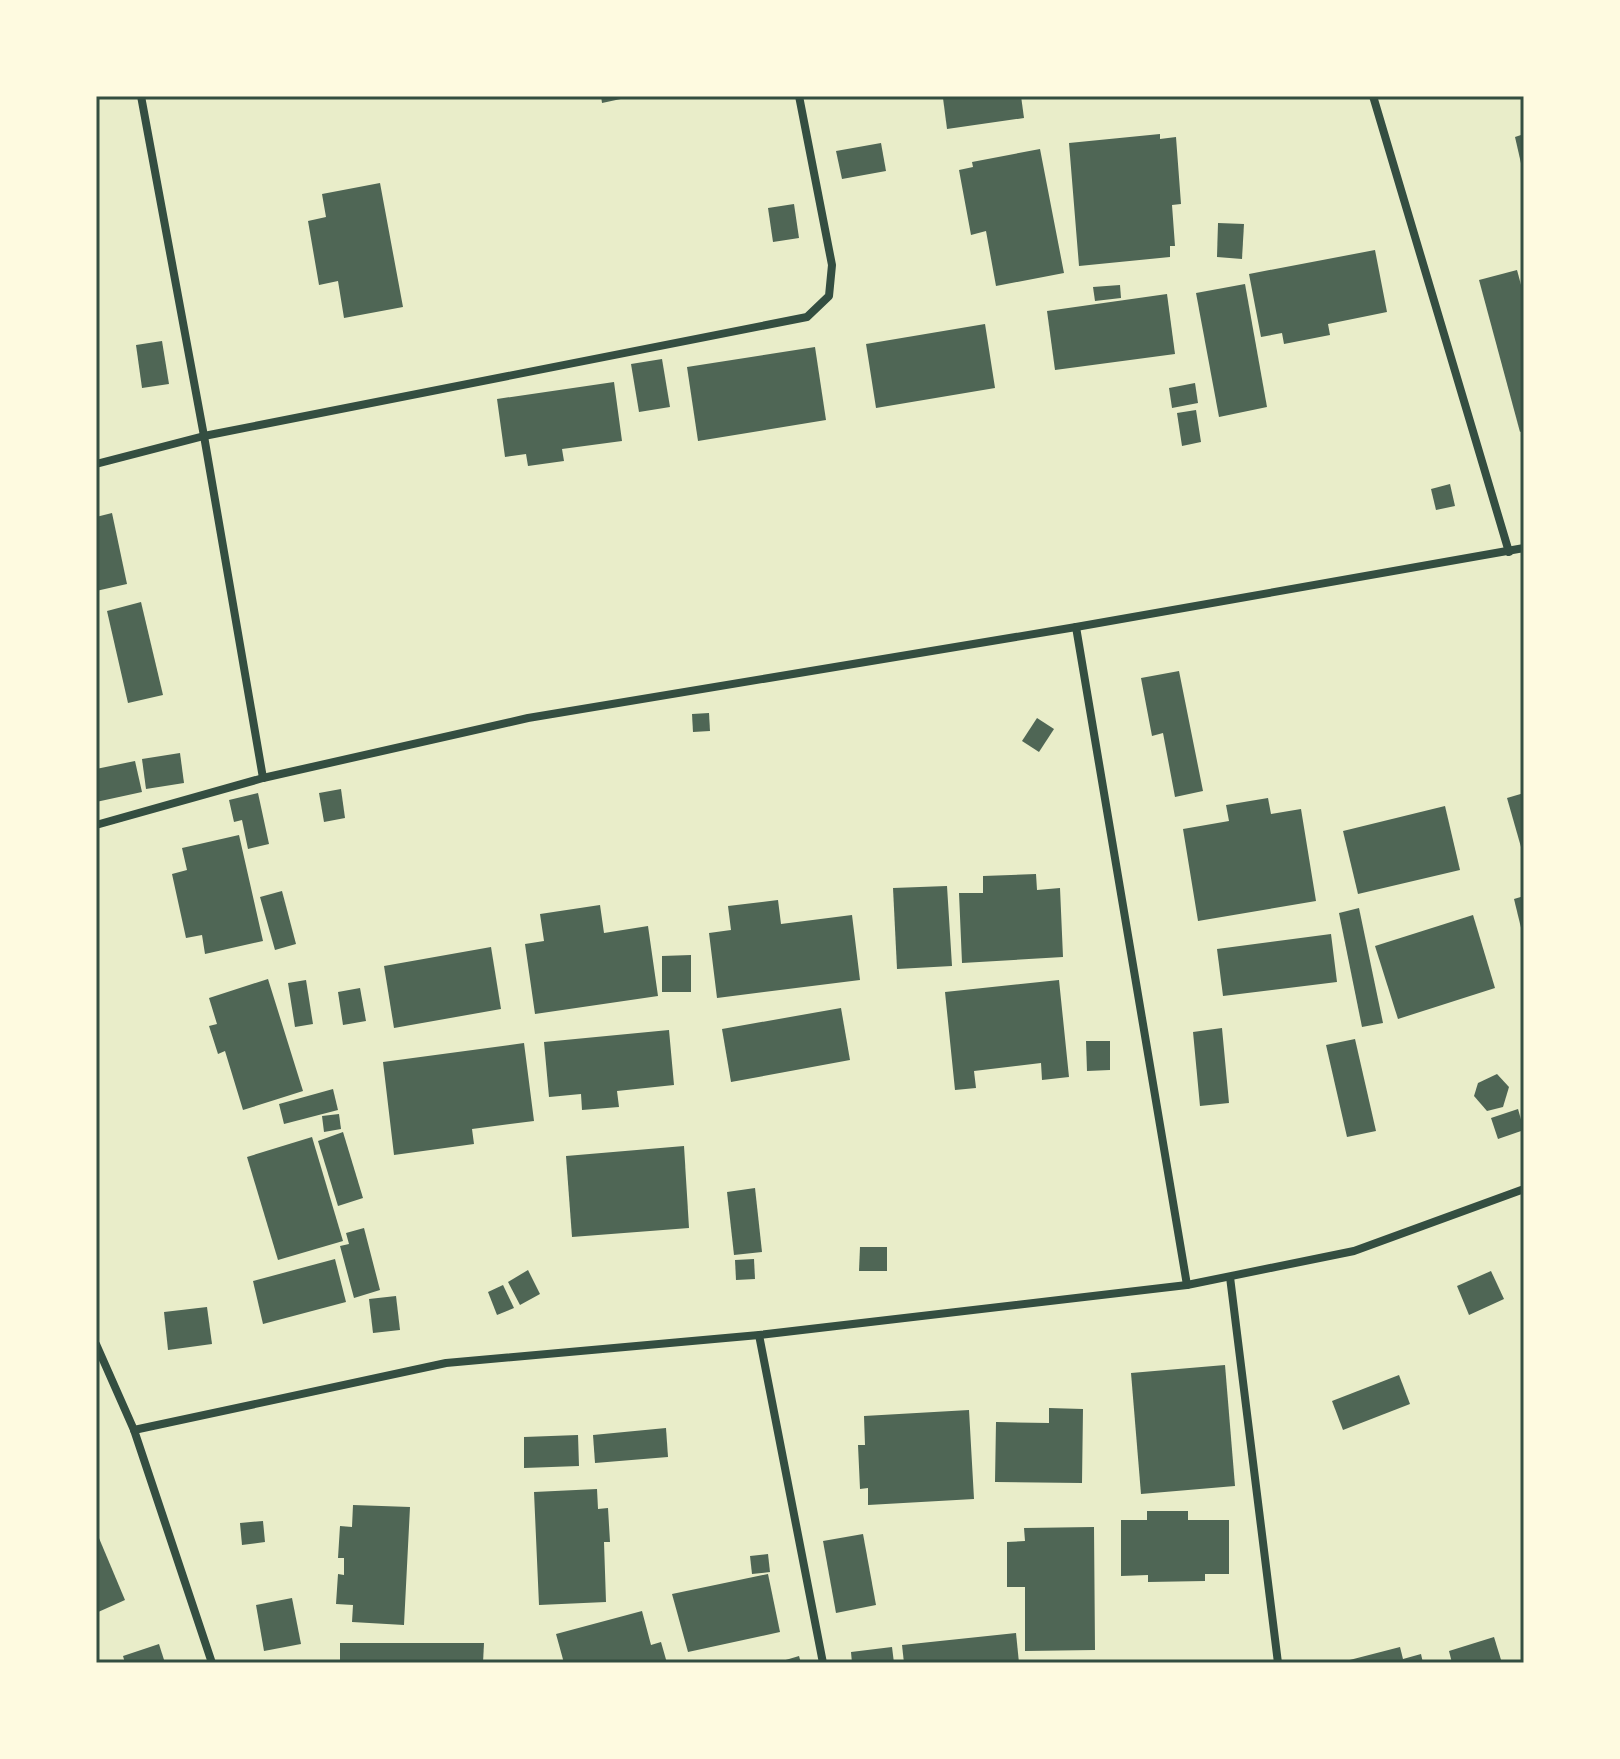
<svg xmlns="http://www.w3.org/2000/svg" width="1620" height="1759" font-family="'Work Sans',sans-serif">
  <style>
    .building { fill: #4f6655 }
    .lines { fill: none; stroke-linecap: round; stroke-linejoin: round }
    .minor { stroke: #344e41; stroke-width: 8 }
    .neatline { fill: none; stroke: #344e41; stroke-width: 3 }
  </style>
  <rect width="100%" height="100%" fill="#e9edc9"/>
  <g class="building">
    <polygon points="601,96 630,96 630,97 602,103"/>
    <polygon points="956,96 1021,96 1024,118 947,129 943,98"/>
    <polygon points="1160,134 1160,139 1176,137 1181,204 1172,205 1175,246 1170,246 1170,257 1079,266 1069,143"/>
    <polygon points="1524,134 1524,172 1523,172 1515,137"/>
    <polygon points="881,143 886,171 842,179 836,151"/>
    <polygon points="1040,149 1064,273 996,286 986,231 971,235 959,170 973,167 972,162"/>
    <polygon points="380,183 403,307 344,318 338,281 319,285 308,221 326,217 322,194"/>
    <polygon points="794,204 799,238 773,242 768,208"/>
    <polygon points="1218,223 1244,224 1242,259 1217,257"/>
    <polygon points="1375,250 1387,312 1328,324 1330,335 1284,344 1282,333 1261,337 1249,274"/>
    <polygon points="1517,270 1524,296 1524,430 1520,432 1479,280"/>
    <polygon points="1245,284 1267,407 1219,417 1196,293"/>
    <polygon points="1120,285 1121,298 1095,301 1093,287"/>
    <polygon points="1167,294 1175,354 1055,370 1047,311"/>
    <polygon points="985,324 995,388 876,408 866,344"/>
    <polygon points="162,341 169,384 142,388 136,345"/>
    <polygon points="815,347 826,420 698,441 687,367"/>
    <polygon points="662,359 670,407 639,412 631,364"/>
    <polygon points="614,382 622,441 562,449 564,461 528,466 526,454 505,457 497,399"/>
    <polygon points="1195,383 1198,403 1172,408 1169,388"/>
    <polygon points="1196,410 1201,442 1182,446 1177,413"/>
    <polygon points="1450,484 1455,506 1436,510 1431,489"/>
    <polygon points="112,513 127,584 96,591 96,517"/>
    <polygon points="141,602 163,695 128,703 107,611"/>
    <polygon points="1179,671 1203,791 1175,797 1163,733 1152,736 1141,678"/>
    <polygon points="709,713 710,731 693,732 692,714"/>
    <polygon points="1037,718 1054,729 1039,752 1022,741"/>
    <polygon points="180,753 184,783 146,789 142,759"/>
    <polygon points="135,761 142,792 96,802 96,769"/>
    <polygon points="341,789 345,818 324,822 319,793"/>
    <polygon points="258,793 269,844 248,849 242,820 234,822 229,800"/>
    <polygon points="1524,793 1524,854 1523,854 1507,798"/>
    <polygon points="1268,798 1271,814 1301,809 1316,901 1198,921 1183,829 1229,821 1226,805"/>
    <polygon points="1445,806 1460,870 1358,894 1343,831"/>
    <polygon points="239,835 263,941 205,954 202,935 186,938 172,874 187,870 182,848"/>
    <polygon points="1036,874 1037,890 1060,888 1063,957 962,963 959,893 983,893 983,876"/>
    <polygon points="947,886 952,966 897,969 893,888"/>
    <polygon points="282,891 296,944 275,950 260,897"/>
    <polygon points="1524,896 1524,935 1523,936 1514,899"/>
    <polygon points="778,900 781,924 852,915 860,980 717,998 709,933 731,930 728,906"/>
    <polygon points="600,905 604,933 648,926 658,996 535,1014 525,944 544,941 540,914"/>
    <polygon points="1359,908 1383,1023 1362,1027 1339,913"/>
    <polygon points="1473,915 1495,988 1398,1019 1375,946"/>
    <polygon points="1331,934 1337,982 1223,996 1217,949"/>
    <polygon points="491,947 501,1009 394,1028 384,966"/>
    <polygon points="691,955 691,992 662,992 662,956"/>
    <polygon points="268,979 303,1091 243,1110 225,1051 218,1054 209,1026 217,1024 209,998"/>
    <polygon points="306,980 313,1024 295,1027 288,983"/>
    <polygon points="1059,980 1069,1077 1042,1080 1041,1063 974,1071 976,1088 955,1090 945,992"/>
    <polygon points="360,988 366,1021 343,1025 338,992"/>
    <polygon points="841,1008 850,1060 731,1082 722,1029"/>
    <polygon points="1222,1028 1229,1103 1200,1106 1193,1032"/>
    <polygon points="669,1030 674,1085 617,1091 619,1107 582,1110 581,1094 549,1097 544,1042"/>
    <polygon points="1355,1039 1376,1131 1347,1137 1326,1045"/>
    <polygon points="1086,1041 1110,1041 1110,1070 1087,1071"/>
    <polygon points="524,1043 534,1121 472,1129 474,1144 394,1155 383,1062"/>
    <polygon points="1497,1074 1509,1087 1503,1107 1487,1111 1474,1096 1478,1083"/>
    <polygon points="333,1089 338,1110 284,1124 279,1104"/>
    <polygon points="1518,1109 1524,1130 1498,1139 1491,1118"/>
    <polygon points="339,1114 341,1129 324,1132 322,1116"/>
    <polygon points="343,1132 363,1198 338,1206 318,1141"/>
    <polygon points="312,1137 343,1241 278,1260 247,1157"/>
    <polygon points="684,1146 689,1228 572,1237 566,1156"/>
    <polygon points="755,1188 762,1252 734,1255 727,1192"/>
    <polygon points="364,1228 380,1290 354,1298 340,1246 349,1244 346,1233"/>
    <polygon points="860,1247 887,1247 887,1271 859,1271"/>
    <polygon points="335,1259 346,1302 263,1324 253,1281"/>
    <polygon points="754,1259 755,1279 736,1280 735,1260"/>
    <polygon points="528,1270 540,1294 520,1305 508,1282"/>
    <polygon points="1491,1271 1504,1299 1469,1315 1457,1286"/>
    <polygon points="503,1285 514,1308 497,1315 488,1292"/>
    <polygon points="396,1296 400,1330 373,1333 369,1299"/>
    <polygon points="207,1307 212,1344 168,1350 164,1312"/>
    <polygon points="1225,1365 1235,1486 1141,1494 1131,1373"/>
    <polygon points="1399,1375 1410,1404 1343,1430 1332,1401"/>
    <polygon points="1049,1408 1083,1409 1082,1483 995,1482 996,1422 1049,1423"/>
    <polygon points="969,1410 974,1499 868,1505 868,1488 860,1489 858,1445 865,1445 864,1416"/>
    <polygon points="666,1428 668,1457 595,1463 593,1435"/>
    <polygon points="578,1435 579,1466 524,1468 524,1437"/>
    <polygon points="597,1489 598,1509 608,1508 610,1542 604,1542 606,1602 539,1605 534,1492"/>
    <polygon points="353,1505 410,1507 404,1625 352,1622 353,1605 336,1604 338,1574 344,1575 344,1558 338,1558 340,1526 352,1527"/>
    <polygon points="1147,1511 1188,1511 1188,1520 1229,1520 1229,1574 1205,1574 1205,1581 1148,1582 1148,1575 1121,1576 1121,1520 1147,1520"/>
    <polygon points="263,1521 265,1542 242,1545 240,1523"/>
    <polygon points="1094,1527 1095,1650 1025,1651 1025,1587 1007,1587 1007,1542 1025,1541 1024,1528"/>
    <polygon points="96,1531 125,1600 96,1613"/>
    <polygon points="863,1534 876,1605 836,1613 823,1541"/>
    <polygon points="768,1554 770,1572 752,1574 750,1556"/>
    <polygon points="768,1574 780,1632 688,1652 672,1594"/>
    <polygon points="292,1598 301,1644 264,1651 256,1605"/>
    <polygon points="642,1611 651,1645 661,1642 667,1663 564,1663 556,1634"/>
    <polygon points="1016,1633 1019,1663 904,1663 902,1645"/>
    <polygon points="1494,1637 1502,1663 1452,1663 1449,1651"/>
    <polygon points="340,1643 484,1643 483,1663 340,1663"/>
    <polygon points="159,1644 165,1663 125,1663 123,1656"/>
    <polygon points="892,1647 894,1663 852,1663 851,1652"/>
    <polygon points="1400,1647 1403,1659 1421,1654 1423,1663 1338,1663"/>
    <polygon points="799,1656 801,1663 780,1663 779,1662"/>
  </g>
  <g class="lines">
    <g class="minor">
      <polyline points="141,96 204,436 263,778"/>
      <polyline points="1373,96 1509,552"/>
      <polyline points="96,464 204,436 807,317 829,296 832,265 799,96"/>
      <polyline points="1076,627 1187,1285"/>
      <polyline points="96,825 263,778 528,718 1076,627 1524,548"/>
      <polyline points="1230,1277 1278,1663"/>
      <polyline points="759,1335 823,1663"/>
      <polyline points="96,1344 134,1430 212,1663"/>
      <polyline points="134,1430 446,1363 759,1335 1187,1285 1354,1251 1524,1189"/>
    </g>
  </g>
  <rect width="1620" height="1759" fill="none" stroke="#fefae0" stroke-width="196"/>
  <rect x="98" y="98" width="1424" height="1563" class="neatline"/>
</svg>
